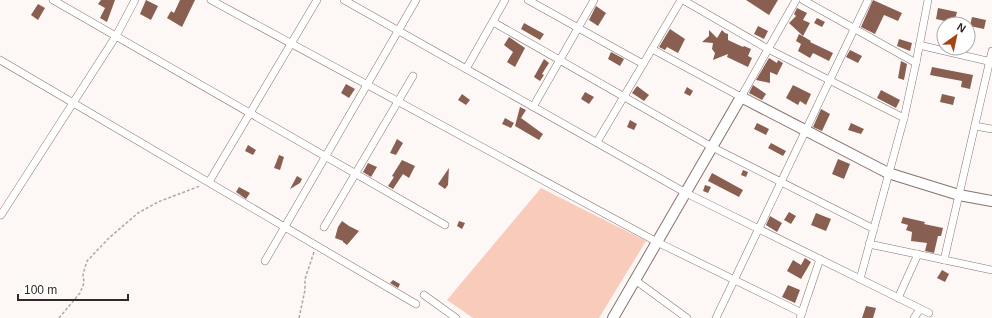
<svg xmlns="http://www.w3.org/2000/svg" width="992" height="318" font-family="Arial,sans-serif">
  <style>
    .green { fill: #f8cbba }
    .building { fill: #885f50 }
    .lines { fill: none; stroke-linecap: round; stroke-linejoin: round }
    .minor-casing { stroke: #87736c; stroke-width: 8 }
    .secondary-casing { stroke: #87736c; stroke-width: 12 }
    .path { stroke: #ada7a5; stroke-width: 1.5; stroke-dasharray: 3 2; stroke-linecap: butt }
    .minor { stroke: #fff; stroke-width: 7 }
    .secondary { stroke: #fff; stroke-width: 10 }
  </style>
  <rect width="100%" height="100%" fill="#fdf8f6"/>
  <polygon class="green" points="541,188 646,241 599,318 473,318 447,300"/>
  <g class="building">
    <polygon points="101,0 115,0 107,22 100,18 105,8 98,4"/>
    <polygon points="146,0 158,6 151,20 140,14"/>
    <polygon points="180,0 195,0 182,27 167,18 171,11 174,13"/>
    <polygon points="746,0 778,0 769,15"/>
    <polygon points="873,0 902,13 898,21 884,15 875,34 861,27"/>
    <polygon points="38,4 45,8 38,20 31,15"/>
    <polygon points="596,6 606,13 598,26 589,20"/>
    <polygon points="797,8 807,13 803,20 810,23 803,36 789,23 796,16 794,14"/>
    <polygon points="938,8 957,12 954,23 936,19"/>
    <polygon points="972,17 986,20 984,29 970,26"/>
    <polygon points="817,18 825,22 822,27 814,23"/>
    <polygon points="524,23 544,34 540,40 521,29"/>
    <polygon points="758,26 768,31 764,39 754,34"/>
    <polygon points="670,29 685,39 678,53 667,47 665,50 659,47"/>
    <polygon points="709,30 717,38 722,30 725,33 728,34 728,40 743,47 744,46 751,49 748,56 752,58 748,67 727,57 728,54 713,60 715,53 712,49 713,43 702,42 709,36"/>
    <polygon points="799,34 811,41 810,42 833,53 829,61 813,53 810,58 798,51 801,44 796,41"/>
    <polygon points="509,37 525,48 515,67 507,62 513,52 504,45"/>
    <polygon points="899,39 912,43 910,51 897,46"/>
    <polygon points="850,50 862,56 858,63 846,57"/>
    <polygon points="611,52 624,59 620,66 608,59"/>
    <polygon points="769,58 777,63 778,60 783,63 777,75 770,72 770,83 756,80"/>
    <polygon points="544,59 549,63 542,74 544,75 540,81 534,77"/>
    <polygon points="901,61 907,64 904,80 898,78"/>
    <polygon points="932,67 973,75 970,89 961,87 962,81 930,75"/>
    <polygon points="346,84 355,89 349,98 341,93"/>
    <polygon points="753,85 766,94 762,100 749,93"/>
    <polygon points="793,85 811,94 806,105 800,101 798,105 786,98"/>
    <polygon points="637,86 649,95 644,101 632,93"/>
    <polygon points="687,87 693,91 690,96 684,93"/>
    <polygon points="881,90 900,100 896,108 877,98"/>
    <polygon points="585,92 594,97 589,104 581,99"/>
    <polygon points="462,94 470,100 466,105 458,100"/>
    <polygon points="942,94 955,97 953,105 940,102"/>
    <polygon points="520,107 526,110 521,118 543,134 539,140 515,126"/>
    <polygon points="821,109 830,114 822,131 813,127"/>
    <polygon points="505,118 514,123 511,128 502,124"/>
    <polygon points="630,120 637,124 634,130 627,127"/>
    <polygon points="757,123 769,129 766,135 754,129"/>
    <polygon points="851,123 864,129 861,134 848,130"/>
    <polygon points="397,139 403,143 396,155 390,153"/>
    <polygon points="771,143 786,151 783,156 768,148"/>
    <polygon points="248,145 256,150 253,155 245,151"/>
    <polygon points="279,155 284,157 280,170 274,168"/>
    <polygon points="838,159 850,164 844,179 832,174"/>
    <polygon points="402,160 415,166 409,178 403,174 393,189 388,186 394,177 392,176"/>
    <polygon points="368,163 377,167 371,177 363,172"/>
    <polygon points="449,168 448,185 445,189 438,184"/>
    <polygon points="743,170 748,172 746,177 741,175"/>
    <polygon points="712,173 743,190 739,197 708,181"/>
    <polygon points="297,176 302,179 300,183 290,189"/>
    <polygon points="705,185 711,187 708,193 703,191"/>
    <polygon points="239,187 250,193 246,199 236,192"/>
    <polygon points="789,212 796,216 791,224 784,220"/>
    <polygon points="816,213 831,219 826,231 811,225"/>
    <polygon points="770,216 782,223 777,232 766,225"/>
    <polygon points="903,217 925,222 924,224 943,228 941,236 938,236 934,253 925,251 927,243 911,241 912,232 906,230 908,225 901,223"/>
    <polygon points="342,221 349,226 359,231 347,245 343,242 343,241 335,238 338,227"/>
    <polygon points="459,221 465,223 462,229 457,226"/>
    <polygon points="805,258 811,262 801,279 787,271 793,260 801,265"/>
    <polygon points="942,270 949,274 945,282 937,278"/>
    <polygon points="393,280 400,284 398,288 390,283"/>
    <polygon points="788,285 800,290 795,303 782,297"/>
    <polygon points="866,306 876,308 873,318 862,318"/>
  </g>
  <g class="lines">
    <defs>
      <g id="minor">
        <polyline points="53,0 445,225"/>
        <polyline points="211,0 657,242 802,313"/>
        <polyline points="344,0 686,193 929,313"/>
        <polyline points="528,0 643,64"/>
        <polyline points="683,0 768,49 904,118"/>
        <polyline points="803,0 916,63"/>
        <polyline points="493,22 712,147 874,229"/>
        <polyline points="919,45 992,62"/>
        <polyline points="652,49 741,97 796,0"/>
        <polyline points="0,60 416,304"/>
        <polyline points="466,69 505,0"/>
        <polyline points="533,107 594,0"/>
        <polyline points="975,126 992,129"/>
        <polyline points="597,142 681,0"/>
        <polyline points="209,182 317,0"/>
        <polyline points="1,215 116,36 135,0"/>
        <polyline points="324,227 413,76"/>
        <polyline points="869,244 992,270"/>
        <polyline points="944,260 992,51"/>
        <polyline points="265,261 416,0"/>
        <polyline points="860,279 904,118 916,63 928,0"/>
        <polyline points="635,280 687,318"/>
        <polyline points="424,295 456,318"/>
        <polyline points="898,298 918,254"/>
        <polyline points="716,318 868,0"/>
        <polyline points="800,318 820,259"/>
        <polyline points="914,318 920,309"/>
      </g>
      <polyline id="secondary" points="613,318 741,97 888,173 959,195 992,201"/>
    </defs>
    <use href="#minor" class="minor-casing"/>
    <use href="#secondary" class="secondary-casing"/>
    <g class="path">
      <polyline points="59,318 80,293 84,283 83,274 87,261 109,238 138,213 158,202 200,186"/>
      <polyline points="299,318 305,290 305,279 314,252"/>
    </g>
    <use href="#minor" class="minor"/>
    <use href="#secondary" class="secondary"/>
  </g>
  <g transform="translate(956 36) rotate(33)"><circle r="19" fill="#ffffff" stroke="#ada9a8"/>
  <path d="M0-3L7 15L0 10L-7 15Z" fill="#a74215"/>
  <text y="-6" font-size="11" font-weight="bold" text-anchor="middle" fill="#312926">N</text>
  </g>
  <path d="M18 294v6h110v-6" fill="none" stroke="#312926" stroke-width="2"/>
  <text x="24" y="294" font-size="12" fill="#312926" stroke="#ffffff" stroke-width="3" paint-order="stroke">100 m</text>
</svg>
